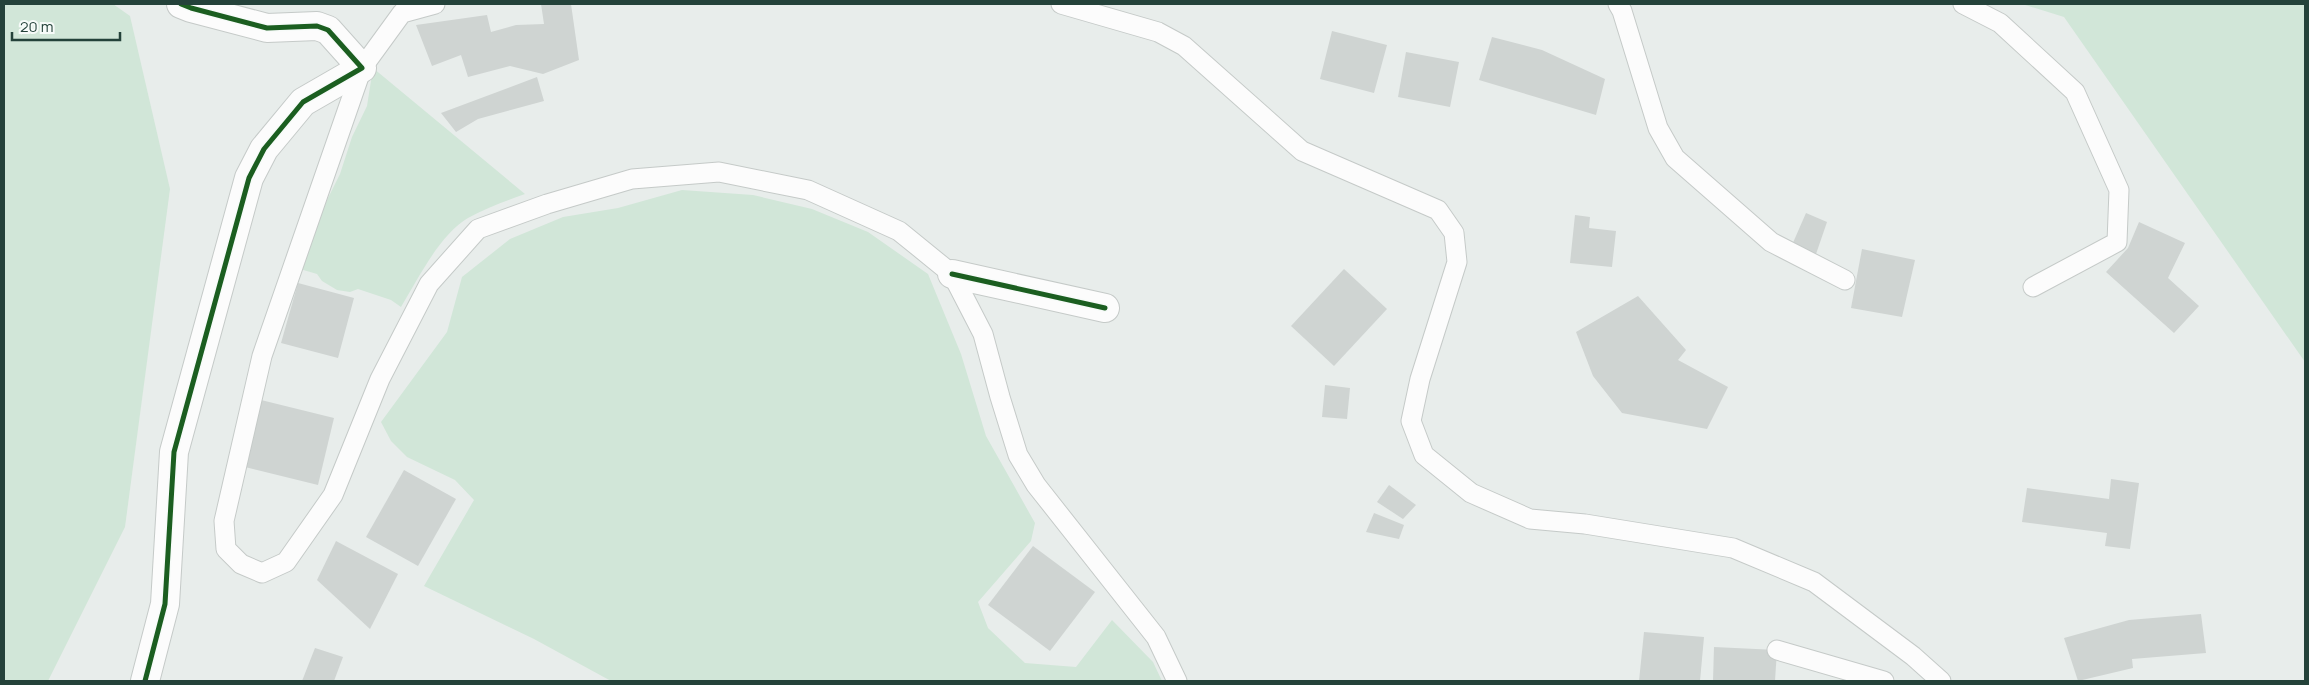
<svg xmlns="http://www.w3.org/2000/svg" width="2309" height="685" font-family="Manrope,sans-serif">
  <style>
    .green { fill: #d1e6d8 }
    .building { fill: #cfd4d2 }
    .lines { fill: none; stroke-linecap: round; stroke-linejoin: round }
    .lane-casing { stroke: #c5cac8; stroke-width: 21 }
    .street-casing { stroke: #c5cac8; stroke-width: 30 }
    .lane { stroke: #fcfcfc; stroke-width: 19 }
    .street { stroke: #fcfcfc; stroke-width: 28 }
    .cycleway-casing { stroke: #f7fbf9; stroke-width: 8 }
    .cycleway { stroke: #1b5e20; stroke-width: 5 }
  </style>
  <rect width="100%" height="100%" fill="#e8edeb"/>
  <g class="green">
    <polygon points="4,4 113,4 130,16 170,189 125,527 48,681 4,681"/>
    <polygon points="2022,4 2305,4 2305,362 2064,17"/>
    <path d="M373 68 525 194C506 201 486 208 468 218 440 234 418 279 401 307L391 300 358 289 350 292 337 290 322 281 317 274 300 269 326 202 340 174 352 137 367 106Z"/>
    <polygon points="682,190 753,195 812,209 868,232 928,274 961,354 986,436 1035,523 1031,541 978,602 988,628 1025,663 1076,667 1112,620 1153,662 1162,681 611,681 534,639 424,586 474,500 455,480 407,457 391,441 381,422 447,332 462,277 510,239 563,217 618,208"/>
  </g>
  <g class="building">
    <polygon points="541,4 571,4 579,60 543,74 510,66 468,77 461,55 432,66 416,25 487,15 491,32 516,25 544,24"/>
    <polygon points="1332,31 1387,45 1374,93 1320,79"/>
    <polygon points="1492,37 1542,50 1605,79 1596,115 1479,80"/>
    <polygon points="1406,52 1459,62 1450,107 1398,97"/>
    <polygon points="537,77 544,101 478,119 456,132 441,113"/>
    <polygon points="1806,213 1827,222 1816,254 1792,245"/>
    <polygon points="1575,215 1590,217 1589,228 1616,231 1612,267 1570,263"/>
    <polygon points="2139,222 2185,243 2168,278 2199,306 2174,333 2106,272 2128,248"/>
    <polygon points="1862,249 1915,260 1902,317 1851,308"/>
    <polygon points="1344,269 1387,309 1334,366 1291,326"/>
    <polygon points="298,283 354,298 338,358 281,343"/>
    <polygon points="1638,296 1686,350 1678,360 1728,387 1707,429 1622,413 1593,376 1576,332"/>
    <polygon points="1325,385 1350,388 1347,419 1322,417"/>
    <polygon points="261,400 334,418 318,485 245,467"/>
    <polygon points="404,470 456,499 418,566 366,537"/>
    <polygon points="2111,479 2139,483 2130,549 2105,546 2107,533 2022,522 2027,488 2109,499"/>
    <polygon points="1389,485 1416,505 1403,519 1377,502"/>
    <polygon points="1374,513 1404,525 1399,539 1366,532"/>
    <polygon points="336,541 398,574 370,629 317,580"/>
    <polygon points="1033,546 1095,592 1050,651 988,605"/>
    <polygon points="2201,614 2206,653 2132,659 2133,668 2078,681 2064,638 2129,620"/>
    <polygon points="1644,632 1704,637 1700,681 1639,681"/>
    <polygon points="1714,647 1777,650 1775,681 1713,681"/>
    <polygon points="315,648 343,657 334,681 302,681"/>
  </g>
  <g class="lines">
    <defs>
      <g id="lane">
        <polyline points="435,4 402,13 362,68 262,356 224,521 226,549 241,564 262,573 286,562 333,495 380,379 429,284 478,229 547,204 632,179 719,172 808,190 899,231 952,274 983,334 1000,397 1018,455 1036,485 1156,637 1177,681"/>
        <polyline points="1061,4 1158,32 1184,46 1302,151 1438,210 1454,233 1457,262 1420,379 1411,421 1424,455 1471,493 1530,519 1585,524 1733,548 1814,582 1913,656 1941,681"/>
        <polyline points="1618,4 1622,11 1658,128 1675,158 1771,242 1845,280"/>
        <polyline points="1963,4 2000,23 2075,92 2119,190 2117,242 2033,287"/>
        <polyline points="1777,650 1884,681"/>
      </g>
      <g id="street">
        <polyline points="952,274 1105,308"/>
        <polyline points="145,681 165,604 174,452 249,178 264,149 303,102 362,68 328,30 317,26 267,28 191,8 181,4"/>
      </g>
    </defs>
    <use href="#lane" class="lane-casing"/>
    <use href="#street" class="street-casing"/>
    <use href="#lane" class="lane"/>
    <use href="#street" class="street"/>
    <defs>
      <g id="cycleway">
        <polyline points="952,274 1105,308"/>
        <polyline points="145,681 165,604 174,452 249,178 264,149 303,102 362,68 328,30 317,26 267,28 191,8 181,4"/>
      </g>
    </defs>
    <use href="#cycleway" class="cycleway-casing"/>
    <use href="#cycleway" class="cycleway"/>
  </g>
  <rect width="2309" height="685" fill="none" stroke="#24423a" stroke-width="10"/>
  <path d="M12 32v8h108v-8" fill="none" stroke="#24423a" stroke-width="2.5"/>
  <text x="20" y="32" font-size="15" fill="#24423a" stroke="#f7fbf9" stroke-width="4" paint-order="stroke">20 m</text>
</svg>
